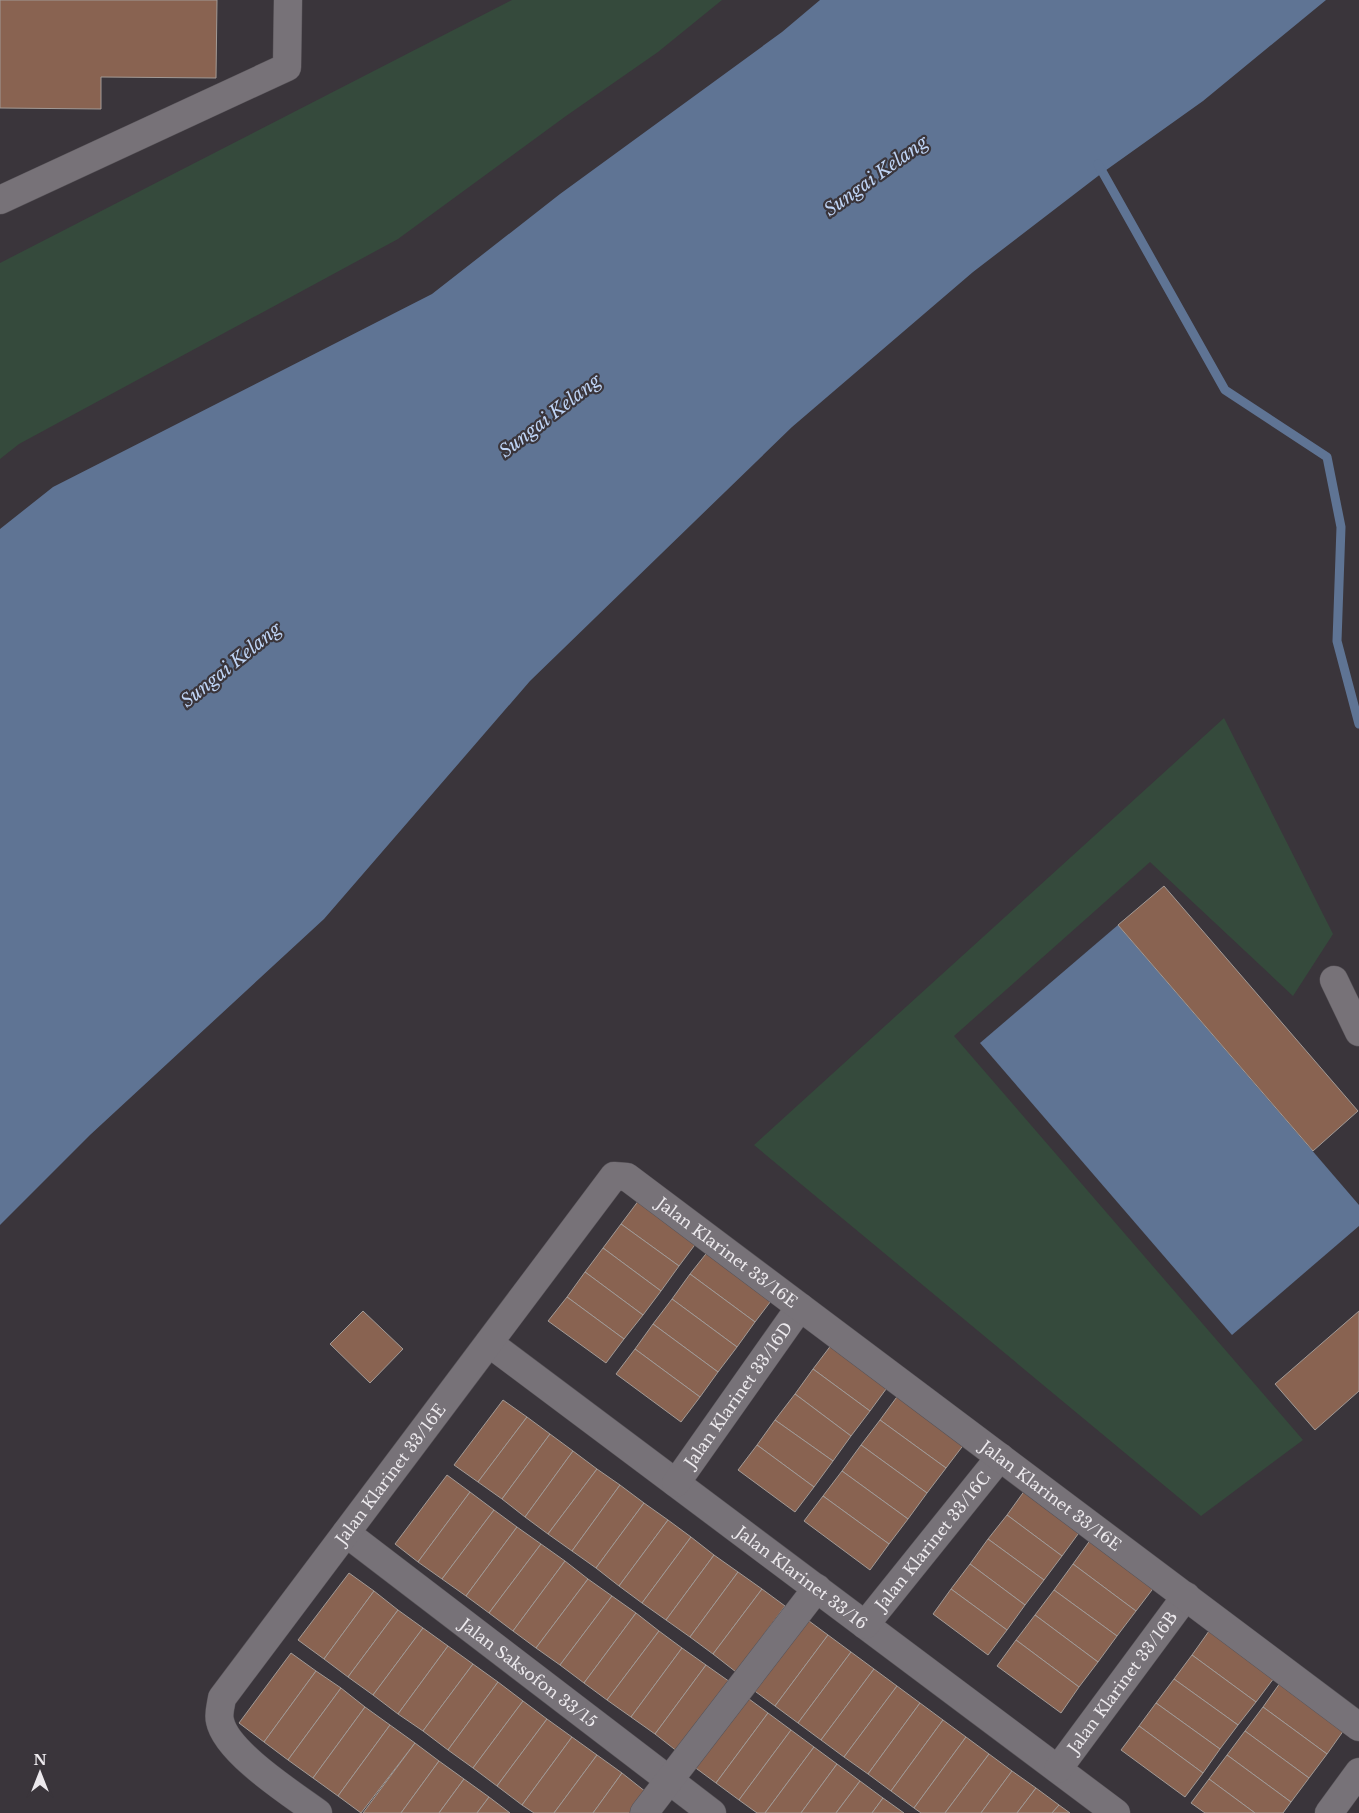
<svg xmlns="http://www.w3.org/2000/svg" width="1359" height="1813" font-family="'Libre Baskerville',serif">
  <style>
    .green { fill: #354a3c }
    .water { fill: #5f7494 }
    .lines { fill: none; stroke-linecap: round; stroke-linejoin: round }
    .stream { stroke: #5f7494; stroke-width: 9 }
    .building { fill: #896351; stroke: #a29a96 }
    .minor-casing { stroke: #565257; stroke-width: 29 }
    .minor { stroke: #777278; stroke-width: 28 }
    .labels { text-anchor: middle; stroke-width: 4.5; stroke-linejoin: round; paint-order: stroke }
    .street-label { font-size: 16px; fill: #ece9ed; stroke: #3a353b }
    .water-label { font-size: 18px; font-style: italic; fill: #bed3f4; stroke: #3a353b }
  </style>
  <rect width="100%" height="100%" fill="#3a353b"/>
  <g class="green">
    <polygon points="512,0 722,0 658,52 566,116 398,239 19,444 0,459 0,263"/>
    <polygon points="1224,718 1333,934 1293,996 1150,862 954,1036 1303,1440 1201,1516 754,1145"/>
  </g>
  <g class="water">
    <polygon points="820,0 1326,0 1203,101 1102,173 973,272 792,427 530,681 324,919 90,1135 0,1225 0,529 53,487 432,294 560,194 782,32"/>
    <polygon points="1118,925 1359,1205 1359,1226 1232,1335 980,1043"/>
  </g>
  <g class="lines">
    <polyline class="stream" points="1098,164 1225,390 1327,457 1341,527 1337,641 1359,724"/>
  </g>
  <g class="building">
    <polygon points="0,0 217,0 216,78 101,77 101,109 0,108"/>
    <polygon points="1164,886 1358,1111 1313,1151 1118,925"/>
    <polygon points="639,1200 697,1242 679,1266 621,1224"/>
    <polygon points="621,1224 679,1266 661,1291 603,1248"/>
    <polygon points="603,1248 661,1291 643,1315 585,1272"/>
    <polygon points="709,1250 774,1297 755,1322 690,1274"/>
    <polygon points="585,1272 643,1315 624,1339 567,1297"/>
    <polygon points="690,1274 755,1322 737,1347 672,1299"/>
    <polygon points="567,1297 624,1339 606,1363 548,1321"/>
    <polygon points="672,1299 737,1347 718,1372 653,1324"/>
    <polygon points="363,1311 403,1349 370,1383 330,1344"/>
    <polygon points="1359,1311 1359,1391 1315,1430 1275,1384"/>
    <polygon points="653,1324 718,1372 700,1397 635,1349"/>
    <polygon points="832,1344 889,1385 870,1411 813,1369"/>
    <polygon points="635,1349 700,1397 681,1422 616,1374"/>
    <polygon points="813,1369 870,1411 851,1436 795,1394"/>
    <polygon points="795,1394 851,1436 833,1461 775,1420"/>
    <polygon points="899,1394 965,1443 946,1468 880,1420"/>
    <polygon points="503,1400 527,1417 478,1482 454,1465"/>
    <polygon points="527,1417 550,1434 502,1499 478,1482"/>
    <polygon points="775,1420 833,1461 814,1487 757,1445"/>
    <polygon points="880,1420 946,1468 927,1493 861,1445"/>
    <polygon points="550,1434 573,1451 525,1517 502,1499"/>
    <polygon points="757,1445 814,1487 795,1512 738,1470"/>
    <polygon points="861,1445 927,1493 908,1519 842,1471"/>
    <polygon points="573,1451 597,1469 548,1534 525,1517"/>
    <polygon points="597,1469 620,1485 572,1551 548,1534"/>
    <polygon points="842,1471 908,1519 889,1544 823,1496"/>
    <polygon points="447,1475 470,1492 418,1562 395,1544"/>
    <polygon points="620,1485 644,1503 596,1568 572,1551"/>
    <polygon points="1025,1490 1081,1530 1062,1556 1007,1515"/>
    <polygon points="470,1492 494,1510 442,1579 418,1562"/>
    <polygon points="823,1496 889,1544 870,1570 804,1521"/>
    <polygon points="644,1503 668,1520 619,1586 596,1568"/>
    <polygon points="494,1510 517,1527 466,1596 442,1579"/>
    <polygon points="1007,1515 1062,1556 1044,1580 988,1539"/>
    <polygon points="668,1520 691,1537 642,1603 619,1586"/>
    <polygon points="517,1527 541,1544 489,1613 466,1596"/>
    <polygon points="691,1537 714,1555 666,1620 642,1603"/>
    <polygon points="988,1539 1044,1580 1025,1605 970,1564"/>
    <polygon points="1091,1539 1155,1586 1136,1611 1073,1564"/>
    <polygon points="541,1544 565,1561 513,1631 489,1613"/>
    <polygon points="714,1555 738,1572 690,1637 666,1620"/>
    <polygon points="565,1561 588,1579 536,1648 513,1631"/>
    <polygon points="970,1564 1025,1605 1007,1630 951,1589"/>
    <polygon points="1073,1564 1136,1611 1117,1636 1054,1590"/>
    <polygon points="738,1572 762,1589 713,1654 690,1637"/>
    <polygon points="349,1573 374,1591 324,1659 298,1640"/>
    <polygon points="588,1579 612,1596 560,1665 536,1648"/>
    <polygon points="762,1589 785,1606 736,1672 713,1654"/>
    <polygon points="951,1589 1007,1630 988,1655 933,1614"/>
    <polygon points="1054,1590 1117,1636 1098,1662 1035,1615"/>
    <polygon points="374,1591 398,1610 348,1677 324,1659"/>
    <polygon points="612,1596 636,1613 584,1683 560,1665"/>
    <polygon points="398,1610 423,1628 373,1695 348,1677"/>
    <polygon points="636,1613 659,1631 607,1700 584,1683"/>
    <polygon points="1035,1615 1098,1662 1079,1687 1016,1640"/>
    <polygon points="805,1618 828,1635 775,1706 752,1689"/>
    <polygon points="423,1628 448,1646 398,1714 373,1695"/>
    <polygon points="659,1631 682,1648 631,1717 607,1700"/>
    <polygon points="1209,1631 1274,1678 1256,1702 1192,1655"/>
    <polygon points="828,1635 851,1652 798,1723 775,1706"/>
    <polygon points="1016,1640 1079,1687 1061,1713 997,1666"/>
    <polygon points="448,1646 473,1664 423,1731 398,1714"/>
    <polygon points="682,1648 706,1665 655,1734 631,1717"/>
    <polygon points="851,1652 874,1669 821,1740 798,1723"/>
    <polygon points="291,1653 316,1671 264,1742 239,1723"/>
    <polygon points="1192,1655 1256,1702 1238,1725 1174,1679"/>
    <polygon points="473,1664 498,1682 448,1750 423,1731"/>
    <polygon points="706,1665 730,1682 678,1752 655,1734"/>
    <polygon points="874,1669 897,1686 844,1757 821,1740"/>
    <polygon points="316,1671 341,1688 288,1760 264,1742"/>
    <polygon points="1174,1679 1238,1725 1220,1749 1156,1703"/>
    <polygon points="498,1682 523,1701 473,1768 448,1750"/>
    <polygon points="1280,1683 1344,1730 1327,1754 1263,1707"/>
    <polygon points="897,1686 920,1703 868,1774 844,1757"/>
    <polygon points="341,1688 365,1707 313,1778 288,1760"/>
    <polygon points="745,1696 768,1713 716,1783 693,1766"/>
    <polygon points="523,1701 547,1719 497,1786 473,1768"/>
    <polygon points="920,1703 943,1720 891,1791 868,1774"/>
    <polygon points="1156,1703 1220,1749 1203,1773 1139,1726"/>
    <polygon points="365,1707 390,1725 338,1796 313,1778"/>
    <polygon points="1263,1707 1327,1754 1309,1778 1245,1731"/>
    <polygon points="768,1713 791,1730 739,1800 716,1783"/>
    <polygon points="547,1719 572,1737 522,1805 497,1786"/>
    <polygon points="943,1720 966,1737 914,1808 891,1791"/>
    <polygon points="390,1725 415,1743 361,1813 338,1796"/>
    <polygon points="1139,1726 1203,1773 1185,1797 1121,1750"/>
    <polygon points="791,1730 814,1747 765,1813 757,1813 739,1800"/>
    <polygon points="1245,1731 1309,1778 1291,1802 1227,1755"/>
    <polygon points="572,1737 597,1755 554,1813 534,1813 522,1805"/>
    <polygon points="966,1737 989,1754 945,1813 921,1813 914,1808"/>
    <polygon points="415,1743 439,1761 401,1813 363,1813"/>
    <polygon points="814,1747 837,1764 801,1813 765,1813"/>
    <polygon points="989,1754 1012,1771 981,1813 945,1813"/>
    <polygon points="597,1755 622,1773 593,1813 554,1813"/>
    <polygon points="1227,1755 1291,1802 1283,1813 1255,1813 1209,1779"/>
    <polygon points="439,1761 464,1779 439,1813 401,1813"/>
    <polygon points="837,1764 860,1781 836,1813 801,1813"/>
    <polygon points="1012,1771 1036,1788 1017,1813 981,1813"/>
    <polygon points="622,1773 646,1792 631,1813 593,1813"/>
    <polygon points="464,1779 489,1797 477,1813 439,1813"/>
    <polygon points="1209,1779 1255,1813 1205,1813 1191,1803"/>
    <polygon points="860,1781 883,1798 872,1813 836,1813"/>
    <polygon points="1036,1788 1059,1805 1052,1813 1017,1813"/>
    <polygon points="489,1797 510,1813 477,1813"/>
    <polygon points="883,1798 904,1813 872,1813"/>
    <polygon points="1059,1805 1070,1813 1052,1813"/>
  </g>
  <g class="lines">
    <defs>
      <g id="minor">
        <polyline points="0,200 287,67 288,0"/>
        <polyline points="1334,980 1359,1032"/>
        <path id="s1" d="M489 1343 1116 1813"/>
        <path id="s2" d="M676 1483 800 1307"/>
        <path id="s3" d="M346 1533 712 1813"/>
        <path id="s4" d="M865 1625 1000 1457"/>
        <path id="s5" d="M1058 1769 1186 1596"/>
        <path id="s6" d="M318 1813C292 1794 226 1752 220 1721 218 1714 221 1705 222 1698L614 1176 627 1177 1359 1727"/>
        <polyline points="644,1813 817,1588"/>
        <polyline points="1329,1813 1359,1772"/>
      </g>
    </defs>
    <use href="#minor" class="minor-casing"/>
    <use href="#minor" class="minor"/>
  </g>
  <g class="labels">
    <g class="street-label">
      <text dy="6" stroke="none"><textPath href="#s6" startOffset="951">Jalan Klarinet 33/16E</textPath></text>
      <text dy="6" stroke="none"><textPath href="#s2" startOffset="108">Jalan Klarinet 33/16D</textPath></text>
      <text dy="6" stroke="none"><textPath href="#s6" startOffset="440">Jalan Klarinet 33/16E</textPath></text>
      <text dy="6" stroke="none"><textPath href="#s6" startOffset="1356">Jalan Klarinet 33/16E</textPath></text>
      <text dy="6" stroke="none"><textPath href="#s4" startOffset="108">Jalan Klarinet 33/16C</textPath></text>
      <text dy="6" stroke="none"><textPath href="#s1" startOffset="391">Jalan Klarinet 33/16</textPath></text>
      <text dy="6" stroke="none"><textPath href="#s3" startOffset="230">Jalan Saksofon 33/15</textPath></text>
      <text dy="6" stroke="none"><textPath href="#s5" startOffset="108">Jalan Klarinet 33/16B</textPath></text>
    </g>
    <g class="water-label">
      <text transform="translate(876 176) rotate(-36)" y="6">Sungai Kelang</text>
      <text transform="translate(550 416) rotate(-38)" y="6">Sungai Kelang</text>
      <text transform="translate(231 665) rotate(-39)" y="6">Sungai Kelang</text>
    </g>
  </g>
  <g transform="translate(40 1773)" stroke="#3a353b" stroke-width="4" paint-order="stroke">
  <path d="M0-4L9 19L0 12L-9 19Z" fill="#ece9ed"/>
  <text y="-8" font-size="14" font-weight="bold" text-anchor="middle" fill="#ece9ed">N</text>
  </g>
</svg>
